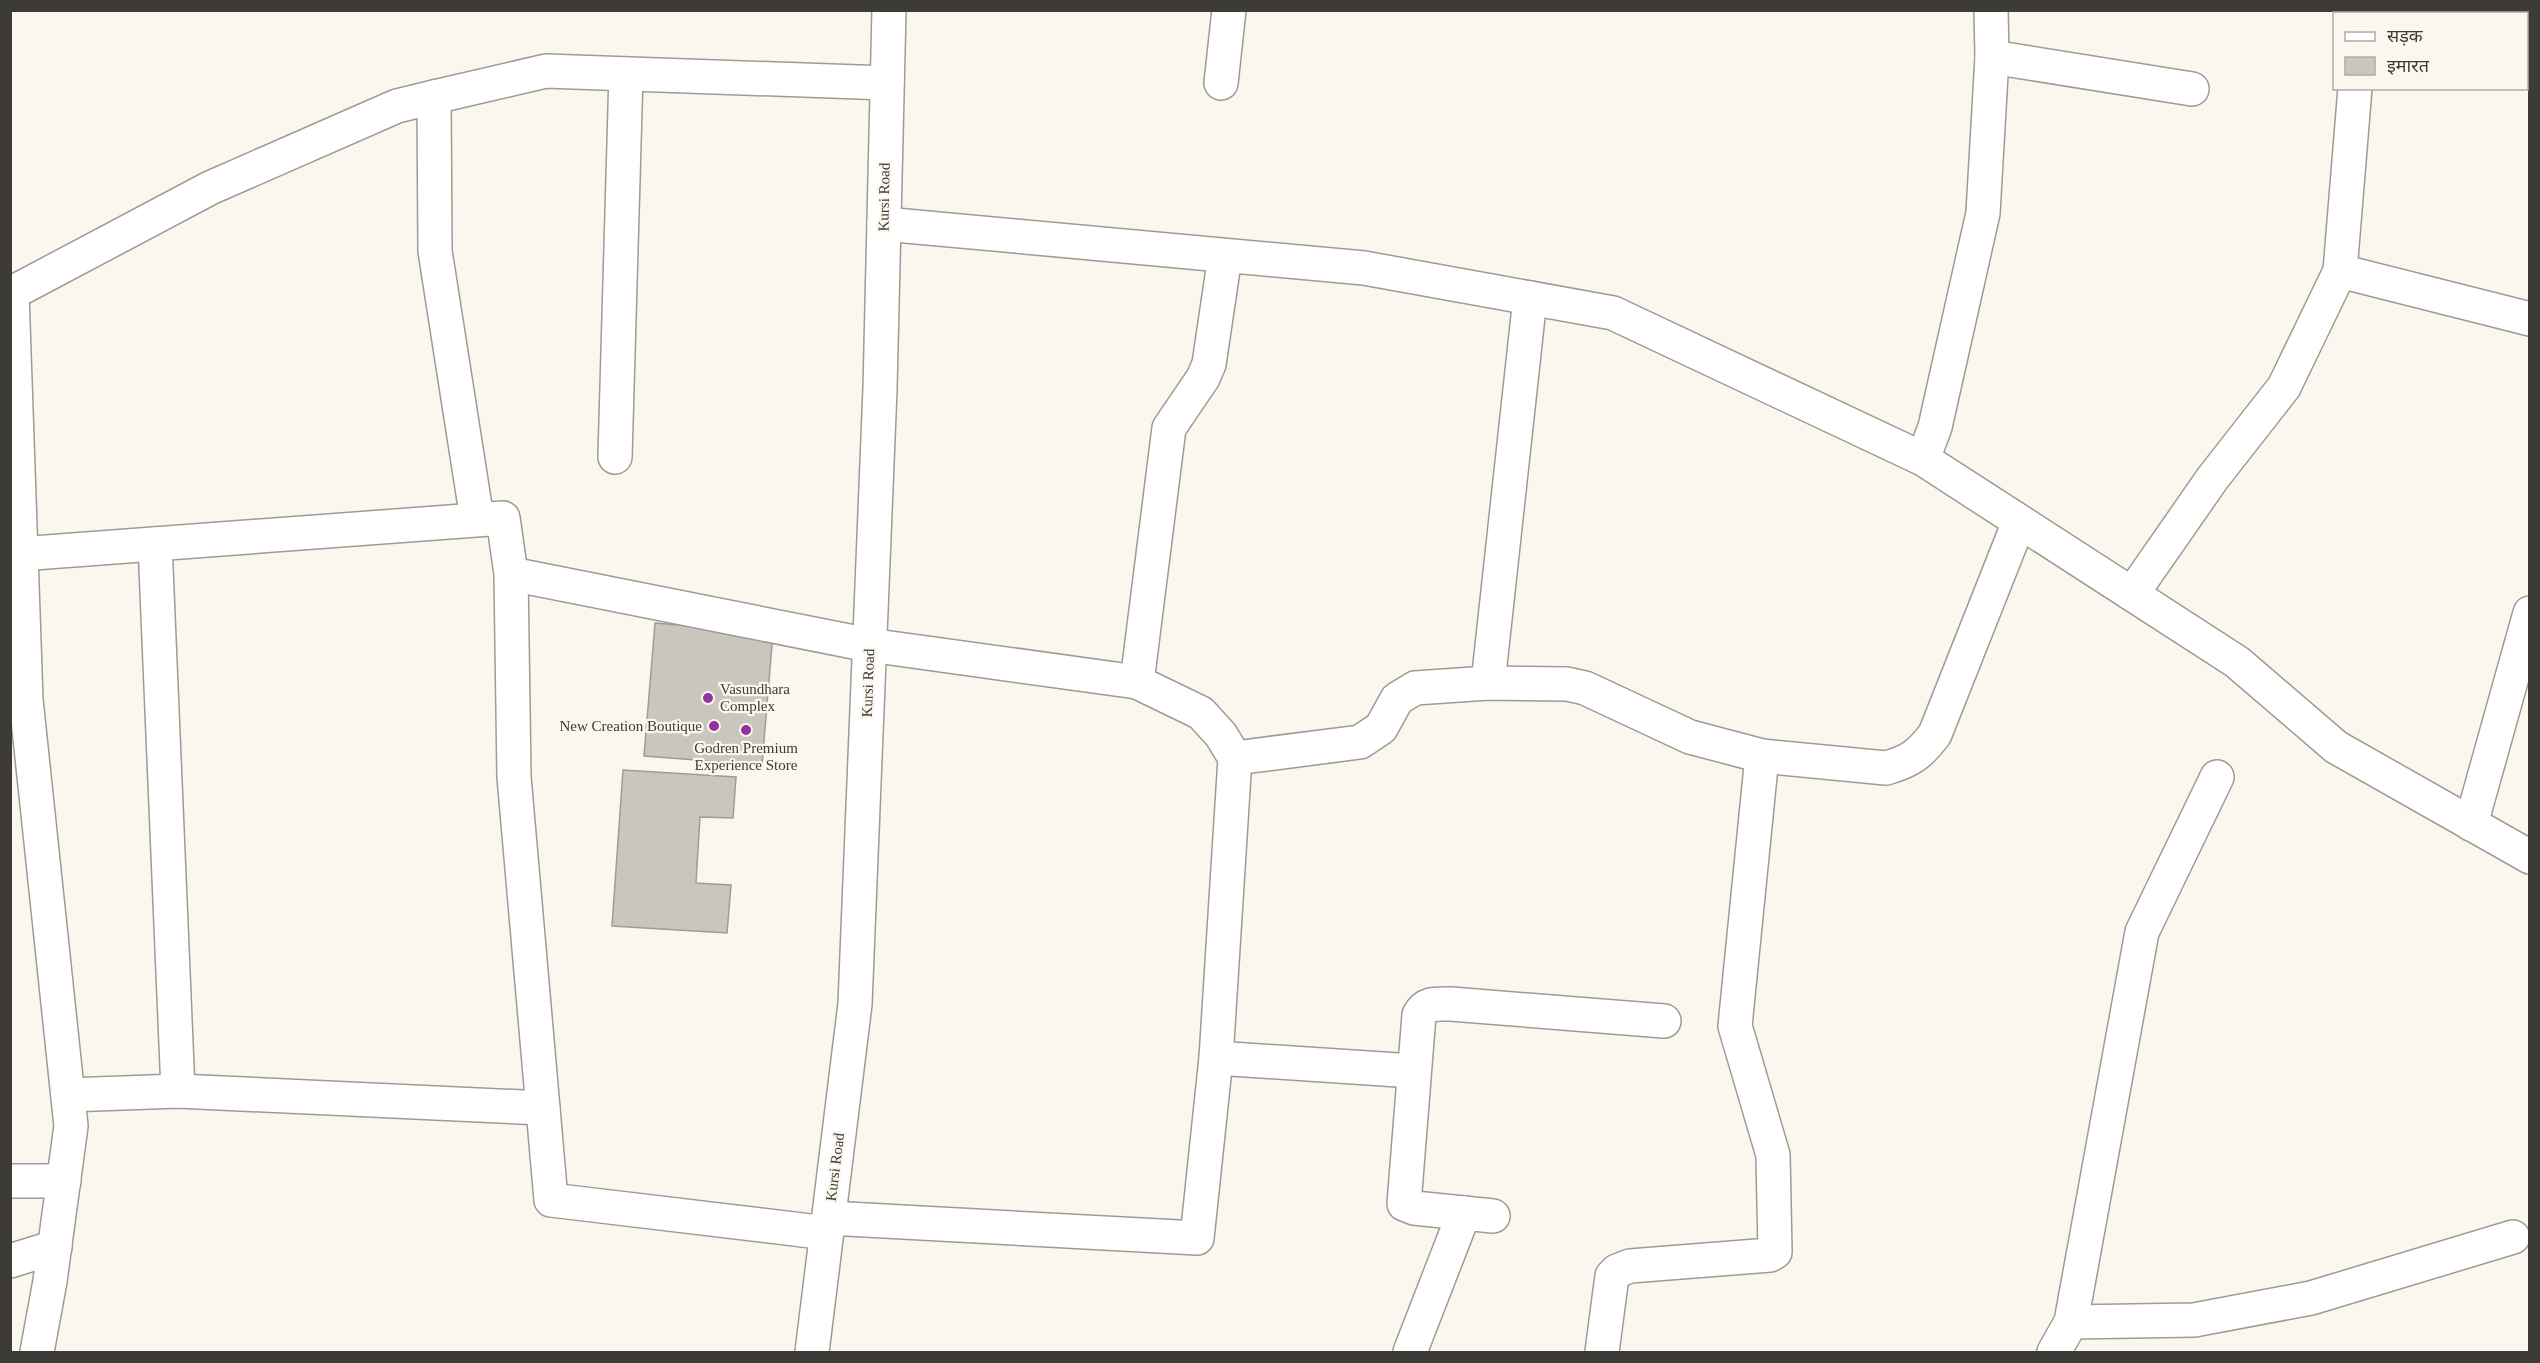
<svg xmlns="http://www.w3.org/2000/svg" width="2540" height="1363" font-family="'Times New Roman','Noto Sans Devanagari',serif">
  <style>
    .building { fill: #cac6be; stroke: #a09c94; stroke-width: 1.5 }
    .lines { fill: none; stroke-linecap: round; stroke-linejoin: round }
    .minor-casing { stroke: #9f9b94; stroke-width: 36 }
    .major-casing { stroke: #9f9b94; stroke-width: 36 }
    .minor { stroke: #fff; stroke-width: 33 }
    .major { stroke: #fff; stroke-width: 33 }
    .poi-dot { fill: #8f349f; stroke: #fbf7ef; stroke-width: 2 }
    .labels { text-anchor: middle; stroke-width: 4.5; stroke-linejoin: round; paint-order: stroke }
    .street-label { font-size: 15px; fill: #3c3b38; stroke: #fbf7ef }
    .poi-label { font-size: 15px; fill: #3c3b38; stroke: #fbf7ef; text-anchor: start }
  </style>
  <rect width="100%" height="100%" fill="#fbf7ef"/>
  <g class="building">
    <polygon points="655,623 773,633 762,765 644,756"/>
    <polygon points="623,770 736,777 733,818 700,817 696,883 731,885 727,933 612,926"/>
  </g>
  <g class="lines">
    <defs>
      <g id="minor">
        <polyline points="2362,14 2362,10"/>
        <polyline points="1992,57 2192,89"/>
        <polyline points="1221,83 1229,10"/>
        <polyline points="434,97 435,251 477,519"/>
        <polyline points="884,224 1364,268 1613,313 1923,459 2237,662 2336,747 2530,857"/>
        <polyline points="2340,271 2530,319"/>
        <polyline points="10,294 210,188 397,106 434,97 546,71 887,83"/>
        <polyline points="12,294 26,700 71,1126 50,1281 37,1352"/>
        <polyline points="615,457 626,74"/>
        <polyline points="1923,459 1935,427 1983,213 1992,57 1991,10"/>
        <polyline points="155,544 178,1091"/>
        <polyline points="20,554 503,518 511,574 514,777 551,1200 827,1233"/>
        <polyline points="511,574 869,645 1137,682 1201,713 1221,735 1235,758 1216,1058 1197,1238 829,1218"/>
        <polyline points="2132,594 2212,479 2284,387 2340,271 2355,88"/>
        <polyline points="1137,682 1169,428 1203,378 1209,364 1225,256"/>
        <polyline points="1488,683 1530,298"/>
        <path d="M1235 758 1360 742 1381 728 1397 699 1415 688 1488 683 1567 684 1585 688 1690 737 1762 756 1886 768C1911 761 1920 754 1935 734L2019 522"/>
        <polyline points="2471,824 2530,613"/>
        <polyline points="1216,1058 1413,1071"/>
        <polyline points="68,1095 178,1091 543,1108"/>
        <polyline points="10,1181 64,1181"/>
        <path d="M1493 1216 1414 1208 1404 1204 1419 1015C1426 1002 1437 1004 1451 1004L1664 1021"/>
        <polyline points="10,1261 55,1247"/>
        <polyline points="2071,1322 2194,1320 2311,1298 2513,1237"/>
        <polyline points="1410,1352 1464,1213"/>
        <polyline points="1602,1352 1612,1276 1617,1271 1630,1266 1770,1255 1775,1252 1773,1155 1735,1026 1762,756"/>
        <polyline points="2054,1352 2071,1322 2142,932 2217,777"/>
      </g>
      <polyline id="major" points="812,1352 855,1004 880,389 889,10"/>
    </defs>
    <use href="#minor" class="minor-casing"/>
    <use href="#major" class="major-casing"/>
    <use href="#minor" class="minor"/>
    <use href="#major" class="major"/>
  </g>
  <g class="poi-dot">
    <circle cx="708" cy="698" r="6"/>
    <circle cx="714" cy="726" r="6"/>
    <circle cx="746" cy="730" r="6"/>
  </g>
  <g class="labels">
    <g class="street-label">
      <text transform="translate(884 197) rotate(-89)" y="5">Kursi Road</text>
      <text transform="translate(868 683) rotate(-88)" y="5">Kursi Road</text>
      <text transform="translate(835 1167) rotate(-83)" y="5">Kursi Road</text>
    </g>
    <g class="poi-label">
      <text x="720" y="694">Vasundhara<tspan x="720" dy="17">Complex</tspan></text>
      <text x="702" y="731" text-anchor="end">New Creation Boutique</text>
      <text x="746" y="753" text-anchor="middle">Godren Premium<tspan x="746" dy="17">Experience Store</tspan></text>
    </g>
  </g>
  <rect width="2540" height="1363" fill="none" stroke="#3c3b38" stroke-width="24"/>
  <rect x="2333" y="12" width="195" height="78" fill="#fbf7ef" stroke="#afaca6" stroke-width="1.5"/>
  <rect x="2345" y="32" width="30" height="9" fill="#ffffff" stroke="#afaca6" stroke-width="1.5"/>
  <text x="2387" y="42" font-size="18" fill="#3c3b38">सड़क</text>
  <rect x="2345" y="57" width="30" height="18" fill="#cac6be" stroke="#afaca6" stroke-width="1.5"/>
  <text x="2387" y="72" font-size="18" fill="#3c3b38">इमारत</text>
</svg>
